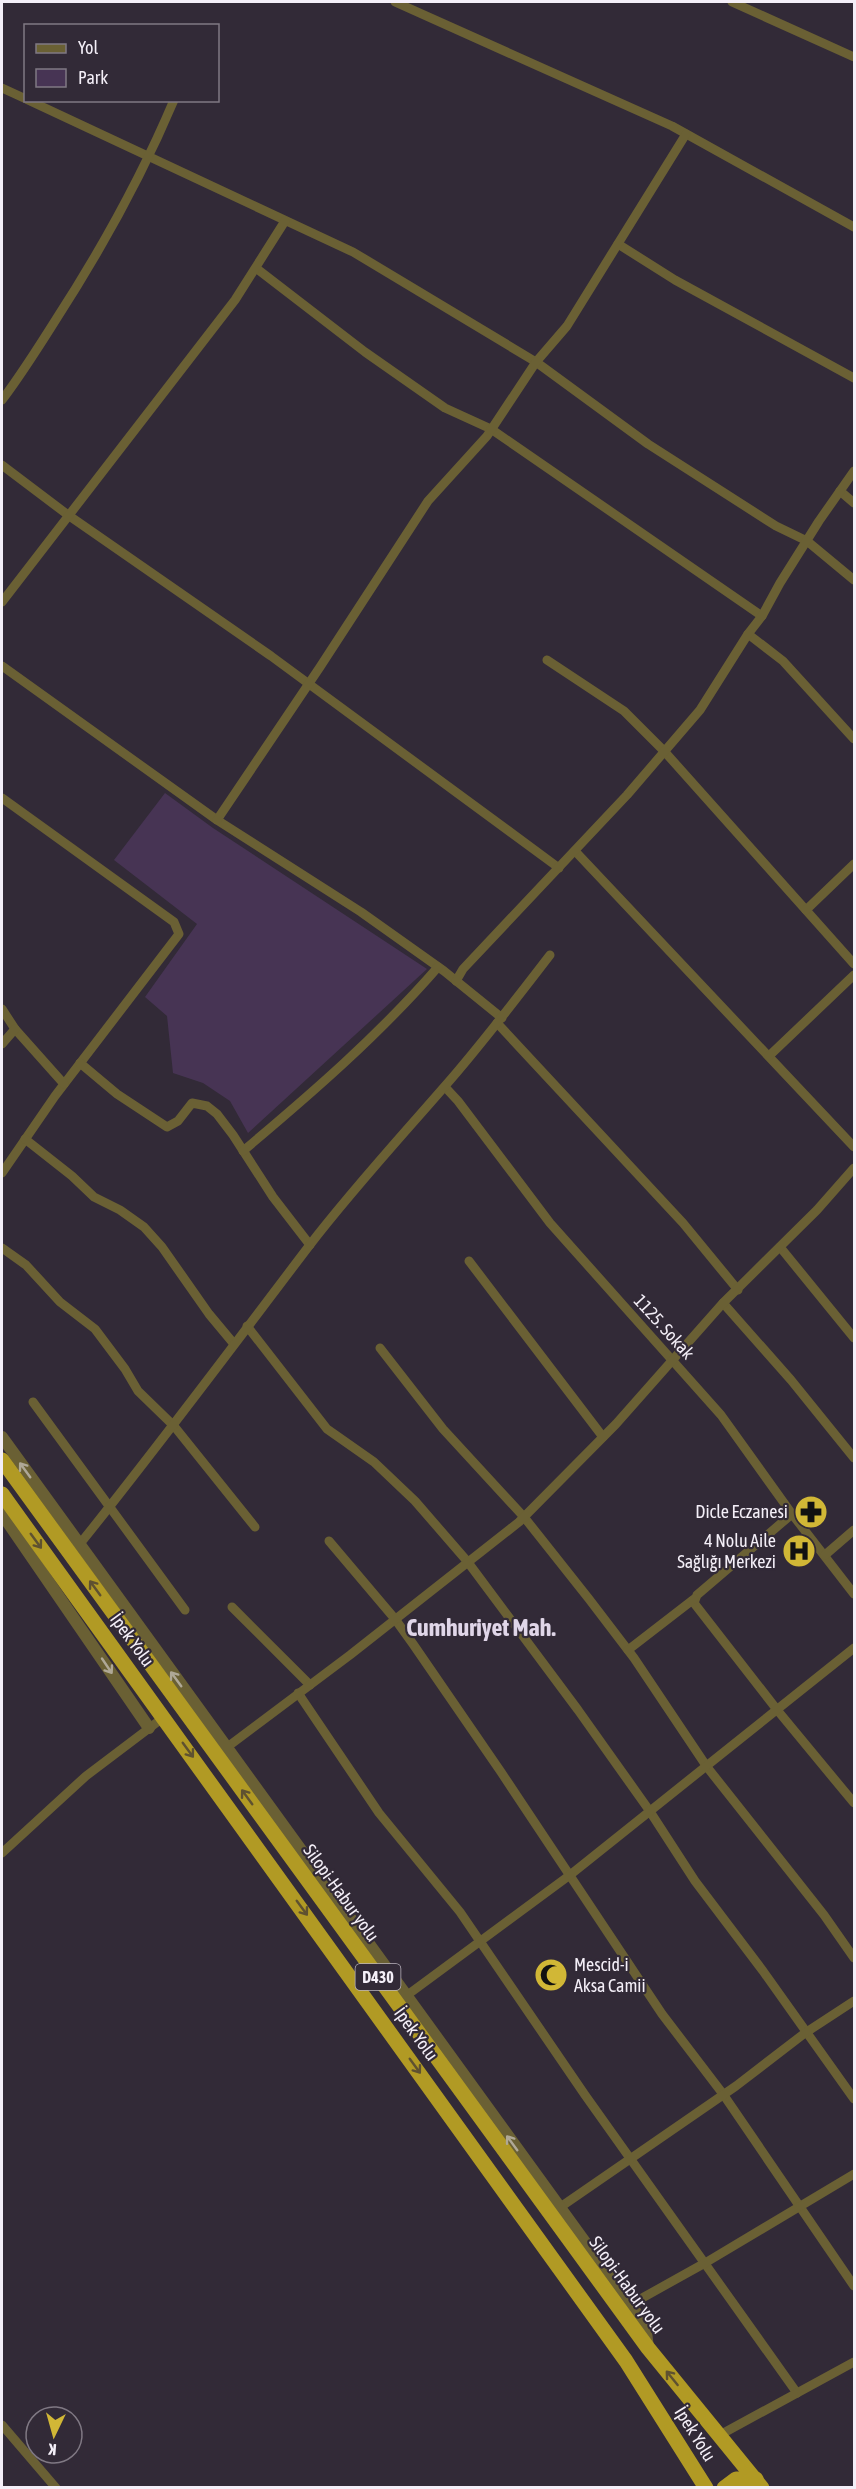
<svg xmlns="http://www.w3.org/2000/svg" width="856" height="2489" font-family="'Asap Condensed',sans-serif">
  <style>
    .green { fill: #473454 }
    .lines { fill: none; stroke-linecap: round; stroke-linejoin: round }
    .minor { stroke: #6a6034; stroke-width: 9 }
    .tertiary { stroke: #6a6034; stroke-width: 12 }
    .trunk { stroke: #b19a24; stroke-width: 15 }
    .oneway { stroke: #afa896 }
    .oneway2 { stroke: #5e5130 }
    .labels { text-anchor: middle; stroke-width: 4.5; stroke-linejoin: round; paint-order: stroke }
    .shield { fill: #322a37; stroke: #bab4be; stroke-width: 1.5 }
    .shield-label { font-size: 16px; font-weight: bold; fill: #f4eff8 }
    .street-label { font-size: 18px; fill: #f4eff8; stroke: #322a37 }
    .poi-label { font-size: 18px; fill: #f4eff8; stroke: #322a37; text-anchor: end }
    .district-label { font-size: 24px; font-weight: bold; fill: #e0d6e8; stroke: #322a37 }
  </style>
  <rect width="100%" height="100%" fill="#322a37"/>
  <polygon class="green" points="165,793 213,828 427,969 248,1133 230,1101 203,1083 173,1073 167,1016 145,997 197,924 114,860"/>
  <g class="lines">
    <g class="minor">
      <polyline points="395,2 672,126 854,227"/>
      <polyline points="732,2 854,57"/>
      <polyline points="2,88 26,99"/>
      <polyline points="28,100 353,252 536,362 648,444 776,526 807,541 854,580"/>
      <polyline points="618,244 675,280 854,378"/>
      <polyline points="256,268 365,352 445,408 491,429 762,616"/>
      <path d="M2 400C21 375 38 348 55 321 101 250 141 178 174 100"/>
      <polyline points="2,465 68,515 271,656 559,868"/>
      <polyline points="840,491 854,503"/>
      <polyline points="2,602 235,300 285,221"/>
      <polyline points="748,634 783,661 854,739"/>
      <polyline points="547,660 624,711 664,751 854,964"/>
      <polyline points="2,666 217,820 361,912 444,971 502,1018"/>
      <polyline points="2,798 174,922 179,934 55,1096 2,1173"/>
      <polyline points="217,820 320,667 428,501 487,436 536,362 567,326 686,134"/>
      <polyline points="575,851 854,1147"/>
      <polyline points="806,910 854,864"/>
      <polyline points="456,981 463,969 627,795 700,710 748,634 762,616 780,583 819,521 854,471"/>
      <polyline points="2,1009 15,1029 64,1084"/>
      <polyline points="497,1023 683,1223 738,1290"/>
      <polyline points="2,1044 15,1029"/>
      <polyline points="769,1056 854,975"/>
      <polyline points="80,1063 117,1094 167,1127 178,1121 192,1103 207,1106 217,1114 233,1135 273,1197 310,1245"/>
      <polyline points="445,1087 458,1101 550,1223 721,1415 792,1514 854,1594"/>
      <polyline points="25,1139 72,1176 94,1197 120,1210 144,1227 162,1247 209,1314 234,1344"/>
      <path d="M243 1151C312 1093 379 1035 438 967"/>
      <polyline points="780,1247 854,1338"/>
      <polyline points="2,1248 26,1265 60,1302 95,1329 125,1369 138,1391 174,1426 255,1527"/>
      <polyline points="469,1261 603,1437"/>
      <polyline points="723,1303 791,1380 854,1458"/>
      <polyline points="247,1326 327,1429 374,1462 415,1501 467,1561 578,1710 649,1810 695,1881 763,1971 854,2099"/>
      <polyline points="380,1348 443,1429 524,1517 589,1599 634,1658 707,1767 824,1915 854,1958"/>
      <polyline points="33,1402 185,1610"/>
      <polyline points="792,1514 697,1595 694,1603 778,1711 854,1803"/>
      <polyline points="329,1541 395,1619 413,1644 501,1772 662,2014 723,2094 854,2286"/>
      <path d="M79 1545C158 1447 233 1346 309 1246 352 1190 399 1139 445 1086 482 1044 516 999 550 955"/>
      <polyline points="825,1555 854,1530"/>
      <polyline points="232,1607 310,1685"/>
      <polyline points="628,1650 694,1599"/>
      <polyline points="298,1693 379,1813 460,1912 585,2095 797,2393"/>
      <polyline points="226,1748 350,1655 519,1522 616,1424 723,1303 817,1210 854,1168"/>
      <polyline points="2,1853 86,1776 164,1717"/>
      <polyline points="406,1996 570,1875 854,1648"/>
      <polyline points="559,2208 736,2086 805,2033 854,2001"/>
      <polyline points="626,2307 705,2263 854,2174"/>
      <polyline points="2,2425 56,2488"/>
      <polyline points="718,2436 854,2362"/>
    </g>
    <g class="tertiary">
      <polyline points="2,1437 640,2318 646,2332 648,2348"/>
      <polyline points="2,1514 149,1728"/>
    </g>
    <g class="trunk">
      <polyline points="2,1460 648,2348 762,2488"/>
      <polyline points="2,1494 626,2361 706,2488"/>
      <polyline points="724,2488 736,2479 756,2479"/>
    </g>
  </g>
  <defs><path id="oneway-shaft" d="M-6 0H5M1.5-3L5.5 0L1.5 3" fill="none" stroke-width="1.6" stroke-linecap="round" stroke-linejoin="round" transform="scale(1.5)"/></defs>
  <g class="oneway">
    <use href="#oneway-shaft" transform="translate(25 1470) rotate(-126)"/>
    <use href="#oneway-shaft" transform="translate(107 1666) rotate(56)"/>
    <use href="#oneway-shaft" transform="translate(176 1679) rotate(-126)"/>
    <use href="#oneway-shaft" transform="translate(512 2143) rotate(-126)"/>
  </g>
  <g class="oneway2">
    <use href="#oneway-shaft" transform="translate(36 1541) rotate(54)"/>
    <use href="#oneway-shaft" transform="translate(95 1588) rotate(-126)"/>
    <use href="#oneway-shaft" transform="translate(188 1750) rotate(54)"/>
    <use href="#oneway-shaft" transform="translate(247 1797) rotate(-126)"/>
    <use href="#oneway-shaft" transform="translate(302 1908) rotate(54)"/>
    <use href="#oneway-shaft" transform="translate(415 2066) rotate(54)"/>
    <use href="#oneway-shaft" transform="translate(672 2378) rotate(-129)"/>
  </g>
  <defs>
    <symbol id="pharmacy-disc" viewBox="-11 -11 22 22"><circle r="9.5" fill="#d1b736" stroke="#322a37"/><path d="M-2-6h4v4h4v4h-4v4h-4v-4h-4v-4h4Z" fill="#111"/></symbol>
    <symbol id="hospital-disc" viewBox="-11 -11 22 22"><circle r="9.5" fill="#d1b736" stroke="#322a37"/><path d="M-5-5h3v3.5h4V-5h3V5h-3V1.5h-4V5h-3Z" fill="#111"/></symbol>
    <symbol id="mosque-disc" viewBox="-11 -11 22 22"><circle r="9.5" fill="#d1b736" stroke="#322a37"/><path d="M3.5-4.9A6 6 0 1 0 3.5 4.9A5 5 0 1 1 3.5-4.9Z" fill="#111"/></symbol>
  </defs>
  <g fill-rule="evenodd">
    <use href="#pharmacy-disc" x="792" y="1493" width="38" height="38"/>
    <use href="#hospital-disc" x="780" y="1532" width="38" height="38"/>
    <use href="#mosque-disc" x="532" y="1956" width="38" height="38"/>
  </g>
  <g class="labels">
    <rect class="shield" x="355.5" y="1964" width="45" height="26" rx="4.5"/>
    <g class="shield-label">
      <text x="378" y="1983">D430</text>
    </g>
    <g class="street-label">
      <text transform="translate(664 1327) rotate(48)" y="6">1125. Sokak</text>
      <text transform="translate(132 1640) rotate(54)" y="6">İpek Yolu</text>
      <text transform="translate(341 1893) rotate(54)" y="6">Silopi-Habur yolu</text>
      <text transform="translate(416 2034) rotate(54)" y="6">İpek Yolu</text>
      <text transform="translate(627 2285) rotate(54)" y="6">Silopi-Habur yolu</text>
      <text transform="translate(695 2434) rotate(58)" y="6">İpek Yolu</text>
    </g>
    <g class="poi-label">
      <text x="788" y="1518">Dicle Eczanesi</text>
      <text x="776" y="1547">4 Nolu Aile<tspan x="776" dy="21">Sağlığı Merkezi</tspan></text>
      <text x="574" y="1971" text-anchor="start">Mescid-i<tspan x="574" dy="21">Aksa Camii</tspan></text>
    </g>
    <g class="district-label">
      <text x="481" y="1636">Cumhuriyet Mah.</text>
    </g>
  </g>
  <rect width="856" height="2489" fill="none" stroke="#f4eff8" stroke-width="6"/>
  <rect x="24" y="24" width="195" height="78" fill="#322a37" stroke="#807984" stroke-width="1.5"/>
  <rect x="36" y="44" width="30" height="9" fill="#6a6034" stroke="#807984" stroke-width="1.5"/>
  <text x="78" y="54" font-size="18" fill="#f4eff8">Yol</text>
  <rect x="36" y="69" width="30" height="18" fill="#473454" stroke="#807984" stroke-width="1.5"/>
  <text x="78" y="84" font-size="18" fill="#f4eff8">Park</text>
  <g transform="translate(54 2435) rotate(185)"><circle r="28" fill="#322a37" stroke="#807984" stroke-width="1.5"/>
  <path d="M0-4.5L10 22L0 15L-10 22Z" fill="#d1b736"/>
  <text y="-9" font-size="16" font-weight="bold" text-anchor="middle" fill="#f4eff8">K</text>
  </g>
</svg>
